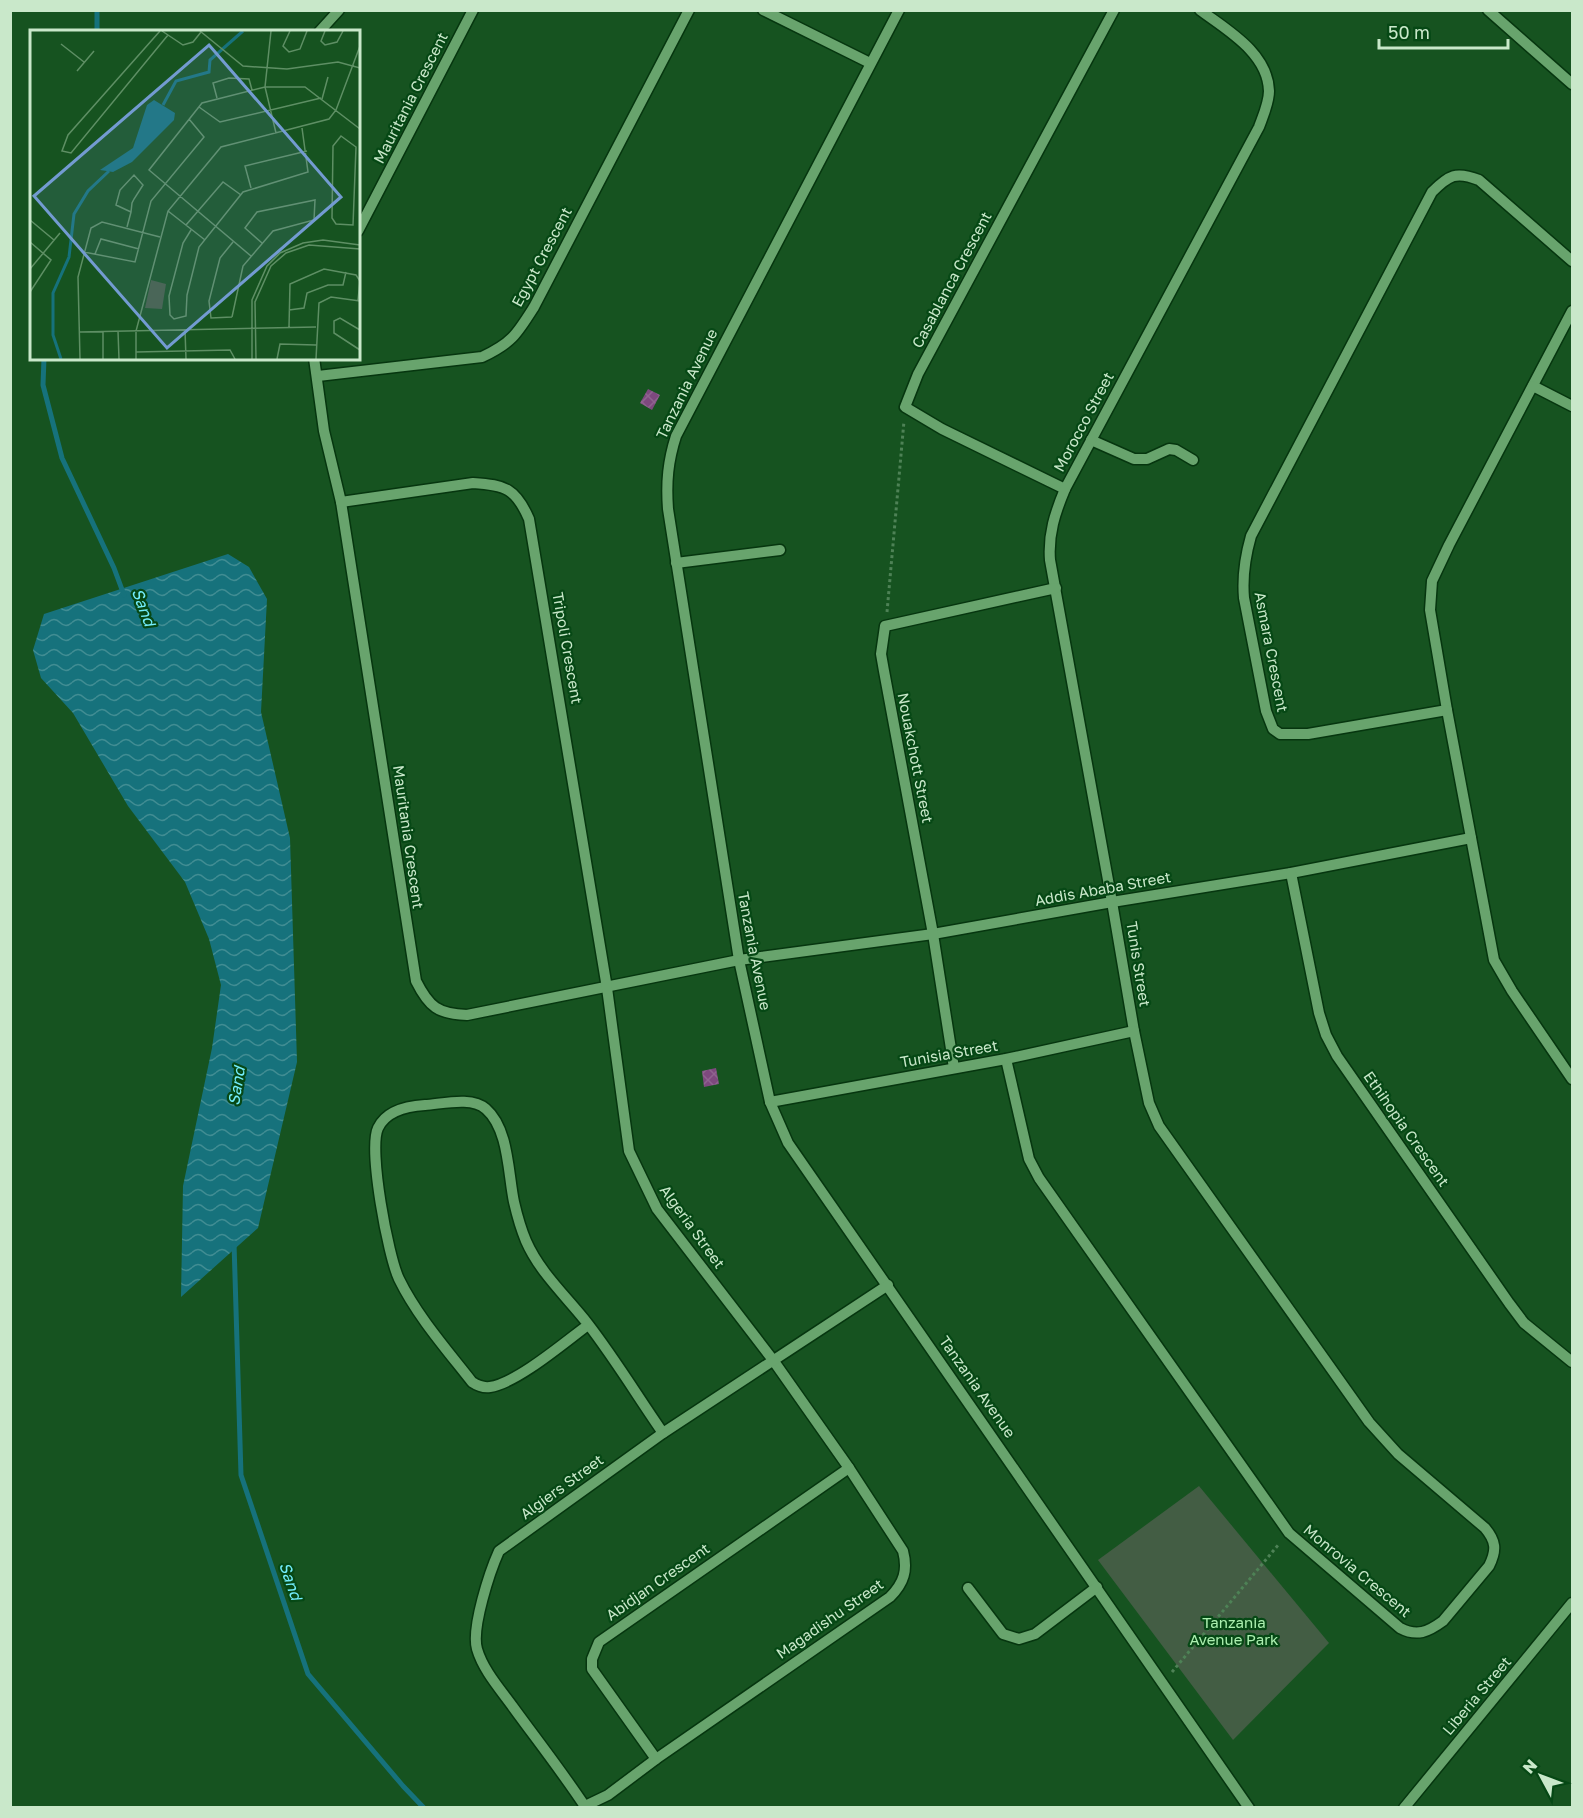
<svg xmlns="http://www.w3.org/2000/svg" width="1583" height="1818" font-family="'Golos Text',sans-serif">
  <style>
    .park { fill: #435d44 }
    .water { fill: url(#water-waves) }
    .lines { fill: none; stroke-linecap: round; stroke-linejoin: round }
    .stream { stroke: #16727c; stroke-width: 5 }
    .building { fill: url(#building-cross-hatch) }
    .minor-casing { stroke: #06360f; stroke-width: 13 }
    .path { stroke: #4e8256; stroke-width: 3; stroke-dasharray: 3 3; stroke-linecap: butt }
    .minor { stroke: #68a46d; stroke-width: 10 }
    .labels { text-anchor: middle; stroke-width: 4.5; stroke-linejoin: round; paint-order: stroke }
    .street-label { font-size: 15px; fill: #c9e8ca; stroke: #064815 }
    .park-label { font-size: 15px; fill: #acf0b0; stroke: #064815 }
    .water-label { font-size: 16px; font-style: italic; fill: #73edfc; stroke: #064815 }
    .inset-river { fill: none; stroke: #16727c; stroke-width: 3 }
    .inset-road { fill: none; stroke: #5e8f64; stroke-width: 1.5 }
    .view { fill: #739bd1; fill-opacity: 0.15; stroke: #739bd1; stroke-width: 3 }
    .inset-edge { fill: none; stroke: #c9e8ca; stroke-width: 3 }
  </style>
  <defs>
    <pattern id="water-waves" width="16" height="10" patternUnits="userSpaceOnUse" patternTransform="scale(1.5)"><rect width="16" height="10" fill="#16727c"/><path d="M0 5q4-4 8 0t8 0" fill="none" stroke="#418d93"/></pattern>
    <pattern id="building-cross-hatch" width="8" height="8" patternUnits="userSpaceOnUse" patternTransform="scale(1.5)"><rect width="8" height="8" fill="#7d497e"/><path d="M0 0l8 8M0 8l8-8" fill="none" stroke="#8e638f"/></pattern>
  </defs>
  <rect width="100%" height="100%" fill="#165320"/>
  <polygon class="park" points="1199,1486 1329,1643 1233,1740 1098,1560"/>
  <polygon class="water" points="228,554 249,567 267,599 261,712 290,838 297,1062 258,1228 181,1297 183,1186 212,1048 221,985 209,939 185,882 128,806 73,713 41,678 33,650 44,614"/>
  <g class="lines">
    <g class="stream">
      <polyline points="97,10 97,32"/>
      <polyline points="44,358 43,385 62,458 114,568 124,595"/>
      <polyline points="234,1243 241,1475 308,1674 403,1786 424,1808"/>
    </g>
  </g>
  <g class="building">
    <polygon points="648,389 660,395 652,410 640,403"/>
    <polygon points="716,1068 719,1084 704,1087 702,1071"/>
  </g>
  <g class="lines">
    <defs>
      <g id="minor">
        <polyline points="763,10 870,63"/>
        <path d="M899 10 676 436C668 461 666 482 668 509L739 960 770 1102 788 1143 1249 1808"/>
        <polyline points="1488,10 1572,84"/>
        <polyline points="319,32 339,10"/>
        <polyline points="358,231 473,10"/>
        <polyline points="1572,311 1449,545 1432,581 1430,610 1447,710 1494,960 1512,991 1572,1079"/>
        <path d="M314 358 324 431 341 502 416 981C429 1007 438 1014 467 1015L739 960 933 934 1112 902 1291 873 1471 838"/>
        <path d="M318 376 482 357C512 343 517 334 534 307L689 10"/>
        <polyline points="1533,386 1572,406"/>
        <polyline points="1091,440 1134,459 1147,459 1169,449 1176,450 1193,460"/>
        <polyline points="1065,489 942,429 905,407 918,374 1114,10"/>
        <path d="M341 502 473 483C506 485 516 489 529 519L607 988 629 1151 657 1209 773 1360 849 1468 903 1551C908 1570 904 1583 890 1597L656 1759 608 1795 585 1806"/>
        <polyline points="676,563 780,550"/>
        <path d="M1447 710 1308 734H1280L1273 729 1266 711 1244 598C1242 575 1245 557 1251 536L1432 192C1449 175 1456 171 1479 180L1572 261"/>
        <polyline points="1291,873 1319,1013 1326,1035 1337,1056 1509,1303 1524,1323 1572,1362"/>
        <path d="M1006 1059 1029 1159 1039 1178 1289 1533 1400 1628C1417 1637 1428 1632 1443 1621L1489 1566C1497 1550 1496 1541 1485 1528L1398 1454 1369 1422 1159 1126 1149 1103 1134 1031 1112 902 1050 560C1048 534 1055 513 1065 489L1259 127C1263 116 1269 103 1269 91 1268 53 1227 30 1200 10"/>
        <polyline points="954,1068 933,934 884,671 881,654 885,626 1056,588"/>
        <polyline points="770,1102 1006,1059 1134,1031"/>
        <path d="M588 1325C565 1342 517 1383 490 1387 483 1388 478 1386 472 1382 447 1350 417 1316 399 1279 388 1256 368 1149 378 1128 386 1111 408 1106 425 1105 442 1104 472 1096 486 1109 509 1129 508 1174 514 1202 517 1215 521 1229 526 1241 540 1273 567 1297 588 1324 615 1359 638 1397 663 1433"/>
        <polyline points="968,1588 1003,1634 1019,1639 1035,1634 1097,1587"/>
        <polyline points="656,1759 592,1669 592,1659 599,1642 849,1468"/>
        <path d="M586 1808C563 1773 537 1740 513 1707 500 1689 483 1670 477 1649 471 1628 490 1571 499 1551L663 1433 888 1285"/>
        <polyline points="1404,1808 1572,1603"/>
      </g>
    </defs>
    <use href="#minor" class="minor-casing"/>
    <g class="path">
      <polyline points="887,612 904,421"/>
      <polyline points="1172,1672 1279,1544"/>
    </g>
    <use href="#minor" class="minor"/>
  </g>
  <g class="labels">
    <g class="street-label">
      <text transform="translate(411 98) rotate(-63)" y="5">Mauritania Crescent</text>
      <text transform="translate(542 257) rotate(-62)" y="5">Egypt Crescent</text>
      <text transform="translate(952 280) rotate(-62)" y="5">Casablanca Crescent</text>
      <text transform="translate(687 384) rotate(-64)" y="5">Tanzania Avenue</text>
      <text transform="translate(1084 422) rotate(-62)" y="5">Morocco Street</text>
      <text transform="translate(567 648) rotate(80)" y="5">Tripoli Crescent</text>
      <text transform="translate(1271 652) rotate(79)" y="5">Asmara Crescent</text>
      <text transform="translate(915 758) rotate(79)" y="5">Nouakchott Street</text>
      <text transform="translate(408 837) rotate(82)" y="5">Mauritania Crescent</text>
      <text transform="translate(1103 889) rotate(-10)" y="5">Addis Ababa Street</text>
      <text transform="translate(754 951) rotate(79)" y="5">Tanzania Avenue</text>
      <text transform="translate(1138 964) rotate(81)" y="5">Tunis Street</text>
      <text transform="translate(949 1054) rotate(-10)" y="5">Tunisia Street</text>
      <text transform="translate(1406 1129) rotate(55)" y="5">Ethihopia Crescent</text>
      <text transform="translate(692 1227) rotate(54)" y="5">Algeria Street</text>
      <text transform="translate(977 1387) rotate(55)" y="5">Tanzania Avenue</text>
      <text transform="translate(562 1487) rotate(-36)" y="5">Algiers Street</text>
      <text transform="translate(1357 1571) rotate(40)" y="5">Monrovia Crescent</text>
      <text transform="translate(658 1582) rotate(-35)" y="5">Abidjan Crescent</text>
      <text transform="translate(830 1619) rotate(-35)" y="5">Magadishu Street</text>
      <text transform="translate(1477 1696) rotate(-50)" y="5">Liberia Street</text>
    </g>
    <g class="park-label">
      <text x="1234" y="1628">Tanzania<tspan x="1234" dy="17">Avenue Park</tspan></text>
    </g>
    <g class="water-label">
      <text transform="translate(144 607) rotate(69)" y="6">Sand</text>
      <text transform="translate(236 1086) rotate(-81)" y="6">Sand</text>
      <text transform="translate(291 1581) rotate(71)" y="6">Sand</text>
    </g>
  </g>
  <g transform="translate(30 30)">
    <rect width="330" height="330" fill="#165320"/>
    <path d="M121 250 136 254 132 279 115 278Z" fill="#435d44"/>
    <path d="M124 70 145 83 144 90 102 132 83 142 70 140 103 118 117 75Z" fill="#16727c"/>
    <path class="inset-river" d="M133 75 146 51 179 42 180 30 213 1M31 329 23 305V263L39 227 44 184 58 161 79 141"/>
    <path class="inset-road" d="M130 1 38 105 32 121 41 123 138 5M132 1 153 15 163 12 171 2M170 1 213 36 257 39 308 32 330 38M241 1 235 57 246 103M260 1 253 16 259 22 270 19 277 1M295 1 291 11 295 15 307 12 313 1M31 14 54 32M47 41 64 21M187 68 183 53 199 48 219 49 222 60M292 69 298 47M169 77 190 92 291 68M311 106 326 117 323 195 306 194 302 188 303 116ZM221 158 215 136 277 121M138 181 175 210M0 190 24 210M156 195 193 152 211 165M97 197 101 182 102 173 104 169 113 155 104 145 90 160 86 175 101 182M161 200 153 213 139 266 140 285 144 289 156 286 157 265 169 217 213 162 278 142 272 98M0 212 21 230 0 262M54 222 105 232 121 171 174 107 159 89M65 224 71 209 109 219M221 226 119 140 172 73 235 57H275L330 99M0 239 30 203M259 280 274 278 277 263 298 255H313L316 242M202 287 213 236 243 201 284 190 285 170 227 182 215 198 232 213M202 287 181 288 179 271 190 228 203 212M259 297 260 254 294 239 326 245 330 251 328 270M155 300 156 329M330 300 310 288 304 291V303L330 320M88 301 89 329M50 302 286 297M73 302V329M106 322 200 320 205 329M50 329 48 247 61 198 72 192 130 207M106 329V301L138 181 191 117 299 89 306 80 330 16M222 329V270L237 236 250 223 273 213 293 210 330 215M226 329 225 272 241 236 256 223 279 215 330 219M247 329 250 314 286 315M286 329 289 273 301 267 330 271"/>
    <path class="view" d="M179 15 311 167 137 318 4 166Z"/>
    <rect width="330" height="330" class="inset-edge"/>
  </g>
  <rect width="1583" height="1818" fill="none" stroke="#c9e8ca" stroke-width="24"/>
  <g transform="translate(1541 1776) rotate(311)" stroke="#064815" stroke-width="4.5" paint-order="stroke">
  <path d="M0-4.5L10 22L0 15L-10 22Z" fill="#c9e8ca"/>
  <text y="-9" font-size="16" font-weight="bold" text-anchor="middle" fill="#c9e8ca">N</text>
  </g>
  <path d="M1379 39v9h129v-9" fill="none" stroke="#c9e8ca" stroke-width="3"/>
  <text x="1388" y="39" font-size="18" fill="#c9e8ca" stroke="#064815" stroke-width="4.5" paint-order="stroke">50 m</text>
</svg>
